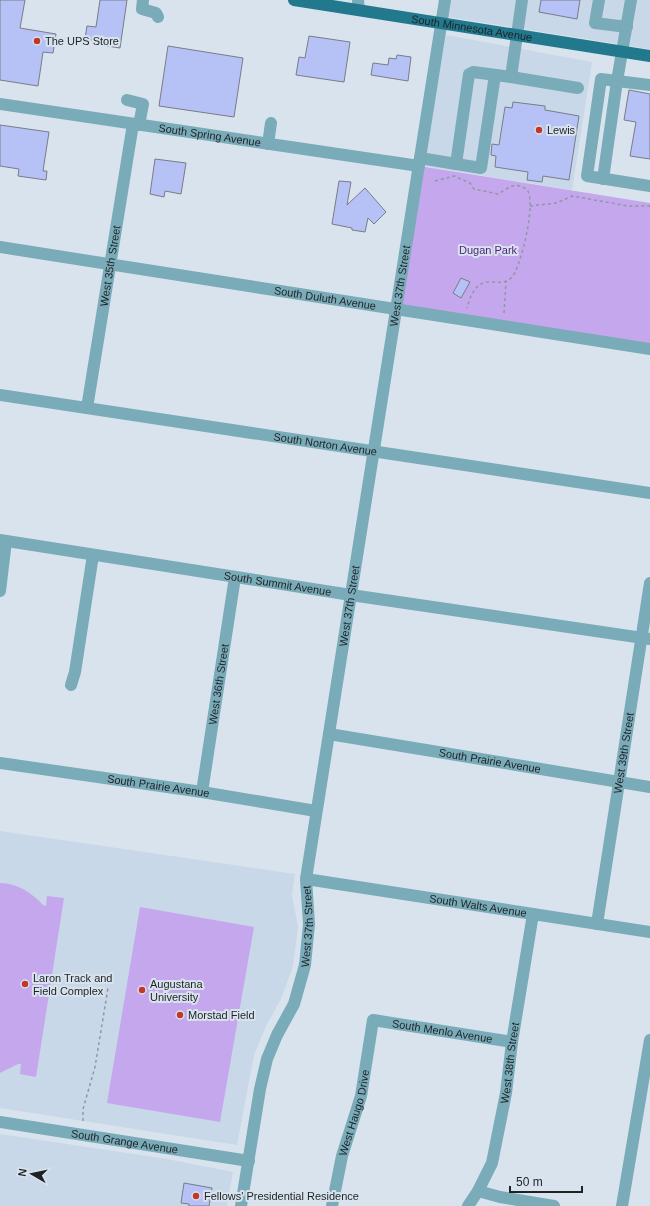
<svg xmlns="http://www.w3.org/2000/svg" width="650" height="1206" font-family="Helvetica,sans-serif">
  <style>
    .built { fill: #c8d8e8 }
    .green { fill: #c4a7ec }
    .building { fill: #b6c2f6; stroke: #797c87 }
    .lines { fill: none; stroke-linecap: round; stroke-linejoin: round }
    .path { stroke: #90989f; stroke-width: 1.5; stroke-dasharray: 3 3; stroke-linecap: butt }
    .minor { stroke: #7aabb9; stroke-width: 12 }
    .major { stroke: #22798d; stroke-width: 12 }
    .poi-dot { fill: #c33629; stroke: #d8e3ed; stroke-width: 1.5 }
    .labels { text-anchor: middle; stroke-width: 4; stroke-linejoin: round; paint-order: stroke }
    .street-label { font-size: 11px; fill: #1e2225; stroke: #d8e3ed }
    .poi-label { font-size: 11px; fill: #1e2225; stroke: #d8e3ed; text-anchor: start }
    .park-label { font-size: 11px; fill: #501c7d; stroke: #d8e3ed }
  </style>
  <rect width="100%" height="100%" fill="#d8e3ed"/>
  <g class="built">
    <polygon points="450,0 650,0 650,49 448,17"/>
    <polygon points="446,35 592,62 572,190 423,166"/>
    <polygon points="0,831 295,874 292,895 298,927 293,966 281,999 266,1026 254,1055 237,1145 0,1108"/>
    <polygon points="0,1134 167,1159 233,1172 227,1206 0,1206"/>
  </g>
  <g class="green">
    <polygon points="419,166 650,203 650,349 396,309"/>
    <path d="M0 883C17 883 32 893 43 905L46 906 47 896 64 898 36 1077 20 1074 21 1064H18L0 1073Z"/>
    <polygon points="140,907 254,927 220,1122 107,1103"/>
  </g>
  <g class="building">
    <polygon points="0,0 25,0 20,28 56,34 53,53 43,52 38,86 0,80"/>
    <polygon points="100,0 127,0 120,48 107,46 108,42 85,39 87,26 96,27"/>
    <polygon points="541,0 580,0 577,19 539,12"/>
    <polygon points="309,36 350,42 344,82 296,75 299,57 305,58"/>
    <polygon points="168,46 243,58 234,117 159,106"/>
    <polygon points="397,55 411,57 408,81 371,75 373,63 388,65 389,58 396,59"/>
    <polygon points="629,90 650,94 650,159 630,156 636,122 624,120"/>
    <polygon points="513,102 545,106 545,110 579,116 569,180 543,176 542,182 527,180 528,172 495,167 496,156 491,155 492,144 499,145 505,107 512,108"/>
    <polygon points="0,125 49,132 43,171 47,171 46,180 18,176 19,169 0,166"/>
    <polygon points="155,159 186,163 181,194 165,191 164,197 150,194"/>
    <polygon points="339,181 351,182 347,205 365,188 386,212 374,224 368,218 365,232 352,230 352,228 332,224"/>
    <polygon points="461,278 470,282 461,298 453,293"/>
    <polygon points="184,1183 212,1188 209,1206 189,1206 189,1204 181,1203"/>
  </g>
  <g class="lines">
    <g class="path">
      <path d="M435 181 454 176 470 183 474 189 498 194C507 189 515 181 526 189 538 197 521 267 512 277 499 292 478 265 467 308"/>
      <polyline points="530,206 557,203 572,196 628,206 650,206"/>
      <polyline points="504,313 506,281"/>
      <polyline points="83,1121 83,1109 95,1067 108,988"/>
    </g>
    <g class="minor">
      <polyline points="143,0 142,9 156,13 158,17"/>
      <polyline points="358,0 359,10"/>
      <polyline points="599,0 595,23 627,27"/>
      <polyline points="631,0 617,81 601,79 587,176 650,186"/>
      <polyline points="511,77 578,88"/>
      <polyline points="127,100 143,104 139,125"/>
      <path id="s1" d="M0 104 419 166"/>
      <polyline points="268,144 271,123"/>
      <polyline points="420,158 456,164 469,74 473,72 511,77 522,0"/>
      <polyline points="456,164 481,168 495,75"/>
      <polyline points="603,179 617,81 650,85"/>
      <path id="s2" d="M0 247 650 349"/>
      <path id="s3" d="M0 395 650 493"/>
      <path id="s4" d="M87 408 133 124"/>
      <path id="s5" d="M0 540 351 595 650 639"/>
      <polyline points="0,591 6,541"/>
      <polyline points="71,685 75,672 93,555"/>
      <path id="s6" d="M329 734 650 787"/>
      <path id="s7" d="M0 763 202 792 316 811"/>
      <path id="s8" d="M202 792 235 577"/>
      <path id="s9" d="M306 879 650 932"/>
      <path id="s10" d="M597 924 650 583"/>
      <path id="s11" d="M0 1122 249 1161"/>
      <polyline points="478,1191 500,1197 554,1206"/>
      <path id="s12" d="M241 1206 260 1089 267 1059 277 1035 294 1004 305 965 309 924 306 879 445 0"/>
      <path id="s13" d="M332 1206 342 1156 361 1096 373 1020 512 1042"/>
      <path id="s14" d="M468 1206 478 1191 492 1163 506 1093 512 1042 533 914"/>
      <polyline points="622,1206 650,1040"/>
    </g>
    <path class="major" id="s15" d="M294 0 650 56"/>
  </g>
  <g class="poi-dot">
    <circle cx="37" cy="41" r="4"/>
    <circle cx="539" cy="130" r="4"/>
    <circle cx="25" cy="984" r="4"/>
    <circle cx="142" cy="990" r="4"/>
    <circle cx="180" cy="1015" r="4"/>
    <circle cx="196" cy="1196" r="4"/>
  </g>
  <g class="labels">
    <g class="street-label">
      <text dy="4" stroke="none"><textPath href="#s15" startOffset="180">South Minnesota Avenue</textPath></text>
      <text dy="4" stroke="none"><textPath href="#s1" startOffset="212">South Spring Avenue</textPath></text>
      <text dy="4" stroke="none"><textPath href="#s4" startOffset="144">West 35th Street</textPath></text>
      <text dy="4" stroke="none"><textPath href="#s12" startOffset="938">West 37th Street</textPath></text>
      <text dy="4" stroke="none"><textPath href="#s2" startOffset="329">South Duluth Avenue</textPath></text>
      <text dy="4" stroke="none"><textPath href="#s3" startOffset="329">South Norton Avenue</textPath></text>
      <text dy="4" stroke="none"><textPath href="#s5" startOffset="281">South Summit Avenue</textPath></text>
      <text dy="4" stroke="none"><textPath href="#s12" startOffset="614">West 37th Street</textPath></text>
      <text dy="4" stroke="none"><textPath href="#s8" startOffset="109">West 36th Street</textPath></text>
      <text dy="4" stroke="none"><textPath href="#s10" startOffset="173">West 39th Street</textPath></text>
      <text dy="4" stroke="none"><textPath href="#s6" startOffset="163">South Prairie Avenue</textPath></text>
      <text dy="4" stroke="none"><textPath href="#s7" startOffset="160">South Prairie Avenue</textPath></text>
      <text dy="4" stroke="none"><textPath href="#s9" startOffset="174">South Walts Avenue</textPath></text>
      <text dy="4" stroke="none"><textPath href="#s12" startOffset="290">West 37th Street</textPath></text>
      <text dy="4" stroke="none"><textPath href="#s13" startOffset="261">South Menlo Avenue</textPath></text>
      <text dy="4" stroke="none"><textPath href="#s14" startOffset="151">West 38th Street</textPath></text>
      <text dy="4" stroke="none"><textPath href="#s13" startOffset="96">West Haugo Drive</textPath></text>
      <text dy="4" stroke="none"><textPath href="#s11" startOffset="126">South Grange Avenue</textPath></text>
    </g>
    <g class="poi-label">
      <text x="45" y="45">The UPS Store</text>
      <text x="547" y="134">Lewis</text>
      <text x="33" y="982">Laron Track and<tspan x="33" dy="13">Field Complex</tspan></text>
      <text x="150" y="988">Augustana<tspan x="150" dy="13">University</tspan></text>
      <text x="188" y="1019">Morstad Field</text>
      <text x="204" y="1200">Fellows' Presidential Residence</text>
    </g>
    <g class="park-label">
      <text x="488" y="254">Dugan Park</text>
    </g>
  </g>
  <g transform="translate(32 1174) rotate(279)" stroke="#d8e3ed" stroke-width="3" paint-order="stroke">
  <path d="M0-3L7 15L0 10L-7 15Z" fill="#1e2225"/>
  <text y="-6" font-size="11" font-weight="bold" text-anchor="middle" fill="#1e2225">N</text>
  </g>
  <path d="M510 1186v6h72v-6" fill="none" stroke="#1e2225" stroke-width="2"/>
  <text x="516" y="1186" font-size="12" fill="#1e2225" stroke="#d8e3ed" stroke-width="3" paint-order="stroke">50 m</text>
</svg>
